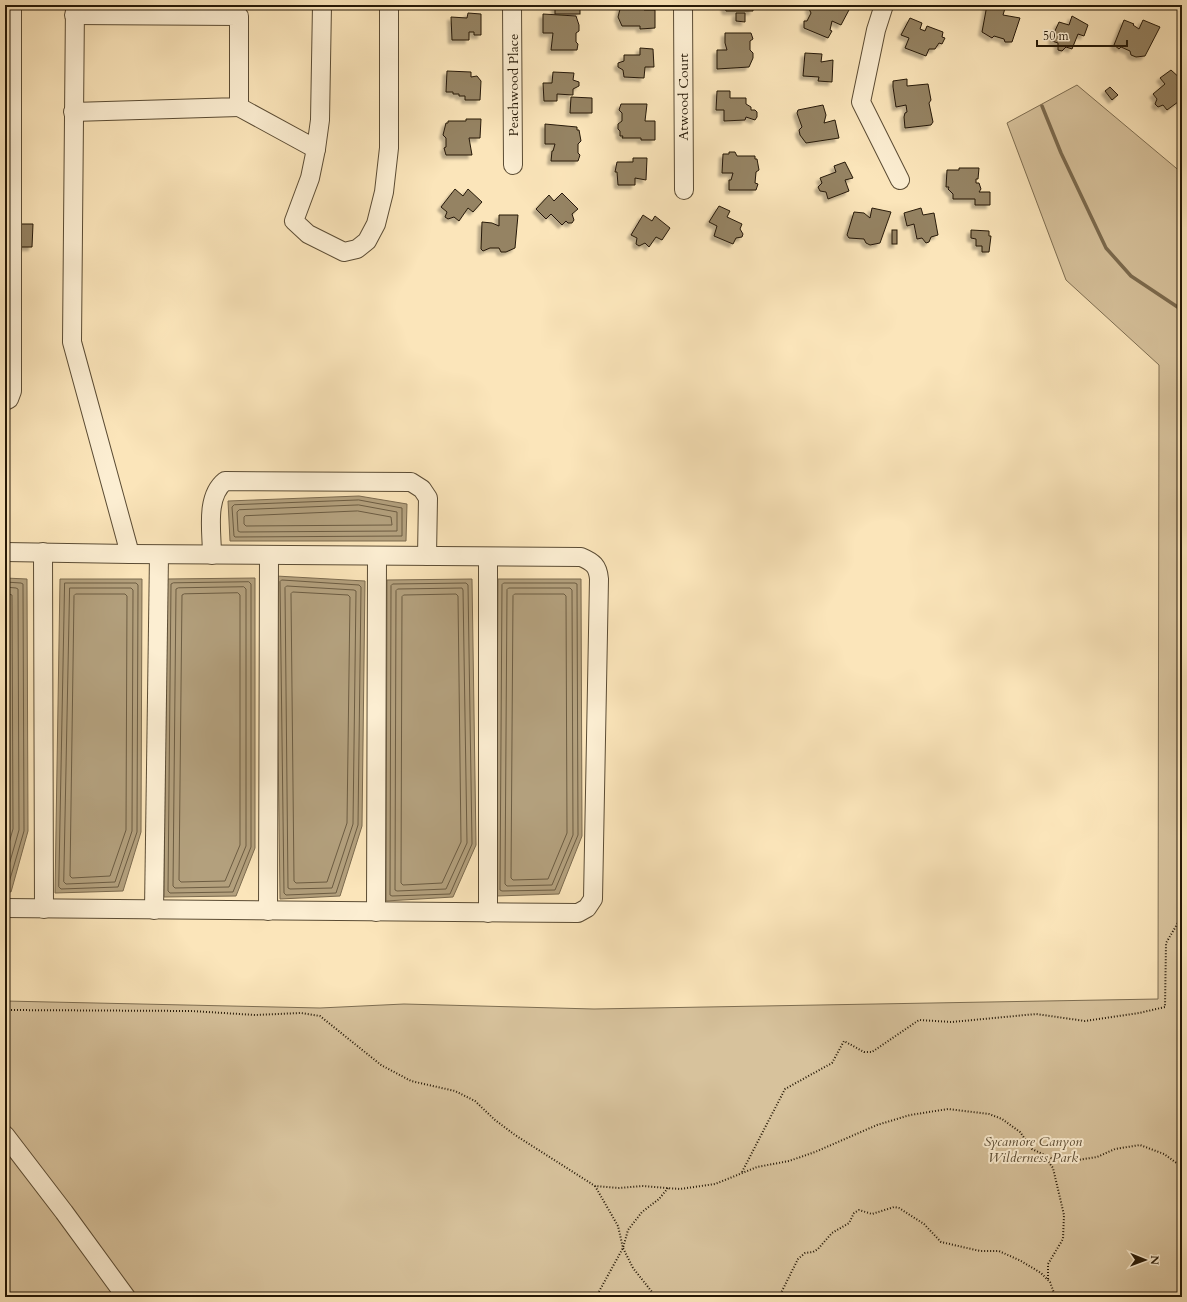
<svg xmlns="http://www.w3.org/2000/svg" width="1187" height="1302" font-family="Cardo,serif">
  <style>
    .green { fill: #d7c29c; stroke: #7e6e52 }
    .water { fill: #b3a07d; stroke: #7b6a4e }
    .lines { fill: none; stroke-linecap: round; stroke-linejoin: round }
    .shore { stroke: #6c5c42; stroke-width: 1 }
    .stream { stroke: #7b6a4e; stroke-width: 3.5 }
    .building { fill: #958364; stroke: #261907; filter: url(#shadow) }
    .minor-casing { stroke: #5b4c34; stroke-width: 20 }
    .path { stroke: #261907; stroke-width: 2; stroke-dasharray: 1 2; stroke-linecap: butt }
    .minor { stroke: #fceed2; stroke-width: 18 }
    .labels { text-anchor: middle; stroke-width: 4; stroke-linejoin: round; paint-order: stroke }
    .street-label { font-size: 14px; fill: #261907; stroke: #fceed2 }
    .park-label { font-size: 14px; font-style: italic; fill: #5b4c34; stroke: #fceed2 }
  </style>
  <defs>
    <filter id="shadow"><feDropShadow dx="-3.5" dy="3.5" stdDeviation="1" flood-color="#0004"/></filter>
  </defs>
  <rect width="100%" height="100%" fill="#fbe5ba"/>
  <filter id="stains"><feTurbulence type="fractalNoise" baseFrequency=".005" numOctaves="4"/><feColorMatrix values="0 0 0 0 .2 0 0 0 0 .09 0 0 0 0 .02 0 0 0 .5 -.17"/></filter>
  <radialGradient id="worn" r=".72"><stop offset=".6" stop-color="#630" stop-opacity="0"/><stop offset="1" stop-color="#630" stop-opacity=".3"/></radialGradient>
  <polygon class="green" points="1077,85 1182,173 1182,1297 5,1297 5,1001 320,1008 404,1004 594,1009 1158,999 1159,365 1066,280 1007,123"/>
  <g class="water">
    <polygon points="359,496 407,504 406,541 230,541 228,501"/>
    <polygon points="276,576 365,581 362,826 340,896 280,899"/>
    <polygon points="5,578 27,579 28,831 11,892 5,891"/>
    <polygon points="255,578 255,848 236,896 164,897 167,579"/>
    <polygon points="60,579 142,579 141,832 123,891 55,893"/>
    <polygon points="472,579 476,845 453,897 386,901 387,580"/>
    <polygon points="498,579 581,579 582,836 559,894 496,896"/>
  </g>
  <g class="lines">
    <g class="shore">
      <polygon points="359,500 402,508 402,536 235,537 234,536 232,507 234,505"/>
      <polygon points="359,505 397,512 397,531 240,532 238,531 237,512 239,510"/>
      <polygon points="358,511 391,517 392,525 246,526 244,524 244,517 245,516"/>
      <polygon points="282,580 359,585 361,587 358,825 336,893 286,895 284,893 280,582"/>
      <polyline points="5,582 21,583 23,584 24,831 8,886 5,887"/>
      <polygon points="249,582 251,584 251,847 233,892 170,893 168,891 171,584 173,583"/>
      <polygon points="65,583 136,583 138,585 137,832 118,887 61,889 59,887"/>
      <polygon points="504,583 575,583 577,584 578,835 555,890 502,891 500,890 502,585"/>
      <polygon points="393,584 466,583 468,585 472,844 450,894 392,896 390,895 391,586"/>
      <polygon points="287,586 354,590 356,591 353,824 332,888 290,889 288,888 285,588"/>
      <polyline points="5,587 16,588 18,589 19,830 5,879"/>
      <polygon points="244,587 246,589 246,846 229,887 175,888 173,886 176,589 178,588"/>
      <polygon points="70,588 131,588 133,590 132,831 115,882 66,884 64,882"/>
      <polygon points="509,588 570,588 572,590 573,835 552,885 507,886 505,884 507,590"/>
      <polygon points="398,589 462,588 463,590 467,843 446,889 397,891 395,890 396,591"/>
      <polygon points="293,592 348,595 350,597 347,823 327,882 296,883 294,881 291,594"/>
      <polyline points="5,593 12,595 13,829 5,857"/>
      <polygon points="238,593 240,595 240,845 225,881 181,882 179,880 182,595 184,594"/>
      <polygon points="76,594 125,594 127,596 126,830 110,876 72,878 70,876 74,596"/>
      <polygon points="515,594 564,594 566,596 567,833 548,879 513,880 511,878 513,596"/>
      <polygon points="404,595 456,594 458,596 461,842 442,883 403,885 401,883 402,597"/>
    </g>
    <polyline class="stream" points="1042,106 1061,153 1106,248 1131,276 1182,310"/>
  </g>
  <g class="building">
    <rect x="555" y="5" width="25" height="9"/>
    <polygon points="621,5 646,5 644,10 655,10 655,28 640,29 640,26 622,26 618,17"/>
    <polygon points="724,5 753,5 753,11 726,11"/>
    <polygon points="810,5 843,5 850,8 841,25 832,21 830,30 832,31 828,38 804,28 804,21 807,21 811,13 809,9"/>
    <polygon points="987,5 1006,5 1003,15 1020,18 1012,42 1005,42 1004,39 994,36 992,38 982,32"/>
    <polygon points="468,13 481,14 481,35 474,35 474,32 469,32 469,40 452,40 451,17 467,18"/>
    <polygon points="736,13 745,13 745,22 736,21"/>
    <polygon points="543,14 576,16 579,25 579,31 576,33 576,42 578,44 577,50 551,50 553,33 543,33"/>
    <polygon points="1072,16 1088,25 1084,36 1078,34 1072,49 1066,47 1062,51 1058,50 1058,43 1052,41 1054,33 1059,22 1069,25"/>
    <polygon points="910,18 922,23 920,29 925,31 927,26 943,32 942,37 945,38 942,44 939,43 935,49 929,49 926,56 905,48 909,38 901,35"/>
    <polygon points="1124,20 1134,24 1133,25 1139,29 1143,20 1160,27 1145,56 1136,57 1131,55 1130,51 1121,47 1119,49 1114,45"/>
    <polygon points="725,33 751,33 753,39 750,41 750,50 753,53 753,58 749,67 717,69 717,50 727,50 725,43"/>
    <polygon points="640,48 653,49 654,67 645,67 644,78 624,77 623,70 618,67 618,63 624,61 624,55 640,55"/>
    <polygon points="805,53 822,54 821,62 833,60 832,82 818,81 819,77 803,76"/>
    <polygon points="1171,70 1182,80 1182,85 1178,88 1182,93 1182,99 1167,110 1163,105 1158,107 1155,104 1157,99 1153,94 1165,84 1160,78"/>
    <polygon points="447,71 471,72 471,77 477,76 481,81 480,100 465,100 465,96 459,96 459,94 453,94 453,92 446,92"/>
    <polygon points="553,72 574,73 573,80 579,82 579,86 573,89 573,95 557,94 557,101 544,101 543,83 552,83"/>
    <polygon points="907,79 907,86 928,84 931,100 929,103 933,122 931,125 905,128 904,117 905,113 907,112 906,105 896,107 893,87 893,81"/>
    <polygon points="1110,87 1118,95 1112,100 1105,91"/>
    <polygon points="717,91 730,91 730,98 746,98 746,104 751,107 751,110 755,110 757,112 757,117 755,120 746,117 745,120 724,121 724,110 716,110"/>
    <polygon points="571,97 592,98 592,113 570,113"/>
    <polygon points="621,104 647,104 645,121 655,121 655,140 641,140 641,138 622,138 623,136 620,136 620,131 618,129 618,124 622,121 622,113 619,110"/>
    <polygon points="823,105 826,115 824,123 835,120 839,138 806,143 800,135 799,130 802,127 797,113 798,110"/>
    <polygon points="466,119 481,119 480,138 469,138 472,155 446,155 444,148 446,147 446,138 443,135 446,123 448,123 448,121 466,121"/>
    <polygon points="545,124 577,127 577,130 579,130 581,141 578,144 578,153 580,155 578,161 551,161 552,151 553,151 555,144 545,144"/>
    <polygon points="729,152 735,152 737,156 755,156 755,159 757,159 759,170 756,172 755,183 758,184 756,190 729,190 729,180 731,180 733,173 722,173 723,154 729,154"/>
    <polygon points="633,158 647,158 646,180 635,178 635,185 618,185 617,172 615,172 617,162 633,162"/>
    <polygon points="845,162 853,178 845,180 849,191 828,199 826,192 820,191 818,187 822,183 820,178 836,172 834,166"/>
    <polygon points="959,168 979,168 978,179 976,179 976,183 979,183 981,189 979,192 990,192 990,205 975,205 975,199 953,199 953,194 948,189 949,187 946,187 947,170 959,170"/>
    <polygon points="455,189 463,196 468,189 482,202 473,212 468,208 459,221 454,217 448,219 445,217 447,212 441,207"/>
    <polygon points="562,193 578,209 572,214 574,220 572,223 568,223 566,221 562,225 551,214 546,219 536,209 549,195 554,201"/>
    <polygon points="719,206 730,211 727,217 742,224 740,229 743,234 742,237 736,238 733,244 714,236 717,226 709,222"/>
    <polygon points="872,208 891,212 880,243 870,245 866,243 864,239 849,238 847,235 854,212 864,213 870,218"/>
    <polygon points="921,208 923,215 934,213 938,235 931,237 929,242 926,243 922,238 917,239 914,224 907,226 904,213"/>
    <polygon points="499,215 518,215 515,248 506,252 501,252 499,248 490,248 483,251 481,249 482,222 492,223 499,226"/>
    <polygon points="643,215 652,221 655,216 670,228 662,240 656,237 649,247 645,243 639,246 636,244 637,238 631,235"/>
    <polygon points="21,224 33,224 32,247 21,247"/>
    <rect x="892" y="230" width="5" height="14"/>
    <polygon points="971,230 989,231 989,236 991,236 989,252 982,252 982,246 976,246 976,239 971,238"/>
  </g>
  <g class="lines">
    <defs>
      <g id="minor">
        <polyline points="512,5 513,165"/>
        <polyline points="683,5 684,190"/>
        <polyline points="884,5 876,30 861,102 900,180"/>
        <polyline points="239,107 316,149 320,120 322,5"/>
        <polyline points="73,112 239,107 239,16 74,15"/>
        <polyline points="316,149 310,178 294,221 308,234 344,252 357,249 367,241 376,224 384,192 389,148 389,5"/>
        <polyline points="5,401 9,399 12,391 12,5"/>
        <polyline points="5,552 130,554 72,342 75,5"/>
        <polyline points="43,552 44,909"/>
        <path d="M212 555C212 532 205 497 225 481L411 482 422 489 428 498 427 556"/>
        <path d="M5 908 578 913 587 908 593 899 599 579C598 566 593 562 581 557L130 554"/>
        <polyline points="154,910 159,555"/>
        <polyline points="268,911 269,555"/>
        <polyline points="376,912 377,556"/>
        <polyline points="488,913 488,557"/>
        <polyline points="5,1135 64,1212 126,1297"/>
      </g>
    </defs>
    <use href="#minor" class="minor-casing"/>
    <g class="path">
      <polyline points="5,1010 192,1011 255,1015 301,1013 320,1016 381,1065 411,1081 455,1091 475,1101 495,1120 515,1135 595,1186 618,1188 642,1186 680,1189 715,1184 757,1167 789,1161 815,1152 877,1125 910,1115 948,1109 989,1114 1002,1119 1020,1132 1032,1149 1051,1158 1065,1162 1097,1157 1115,1149 1140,1145 1164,1154 1182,1167"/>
      <polyline points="1045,1157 1053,1168 1064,1215 1063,1239 1048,1264 1048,1279"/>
      <polyline points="742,1172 785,1089 832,1063 844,1041 864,1052 872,1052 919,1020 952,1022 1036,1014 1085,1021 1139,1013 1165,1007 1166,943 1182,916"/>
      <polyline points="595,1186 618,1226 623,1248 633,1268 656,1297"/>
      <polyline points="596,1297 623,1248 628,1230 642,1212 659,1199 668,1188"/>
      <polyline points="779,1297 798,1259 805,1253 813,1252 818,1249 832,1233 849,1223 854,1213 859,1210 872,1214 894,1207 899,1208 924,1224 941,1242 980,1251 999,1251 1021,1261 1041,1273 1050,1282 1054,1293 1053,1297"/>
    </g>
    <use href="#minor" class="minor"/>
  </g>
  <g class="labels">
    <g class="street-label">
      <text transform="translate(513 85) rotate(-90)" y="5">Peachwood Place</text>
      <text transform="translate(683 97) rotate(-90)" y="5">Atwood Court</text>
    </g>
    <g class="park-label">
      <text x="1033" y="1146">Sycamore Canyon<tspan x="1033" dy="16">Wilderness Park</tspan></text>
    </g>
  </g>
  <rect width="1187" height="1302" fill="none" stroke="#fbe5ba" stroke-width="20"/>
  <rect x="6" y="6" width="1175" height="1290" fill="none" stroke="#261907" stroke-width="2"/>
  <rect x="10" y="10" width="1167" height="1282" fill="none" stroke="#261907"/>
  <g transform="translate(1145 1260) rotate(91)" stroke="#fceed2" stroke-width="3" paint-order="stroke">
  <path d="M0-3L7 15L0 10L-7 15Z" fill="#261907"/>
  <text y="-6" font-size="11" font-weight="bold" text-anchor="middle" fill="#261907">N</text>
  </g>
  <path d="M1037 40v6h90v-6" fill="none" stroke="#261907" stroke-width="2"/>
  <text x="1043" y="40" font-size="12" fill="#261907" stroke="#fceed2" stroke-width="3" paint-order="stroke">50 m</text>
  <rect width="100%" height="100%" filter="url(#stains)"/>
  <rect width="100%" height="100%" fill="url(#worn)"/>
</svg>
